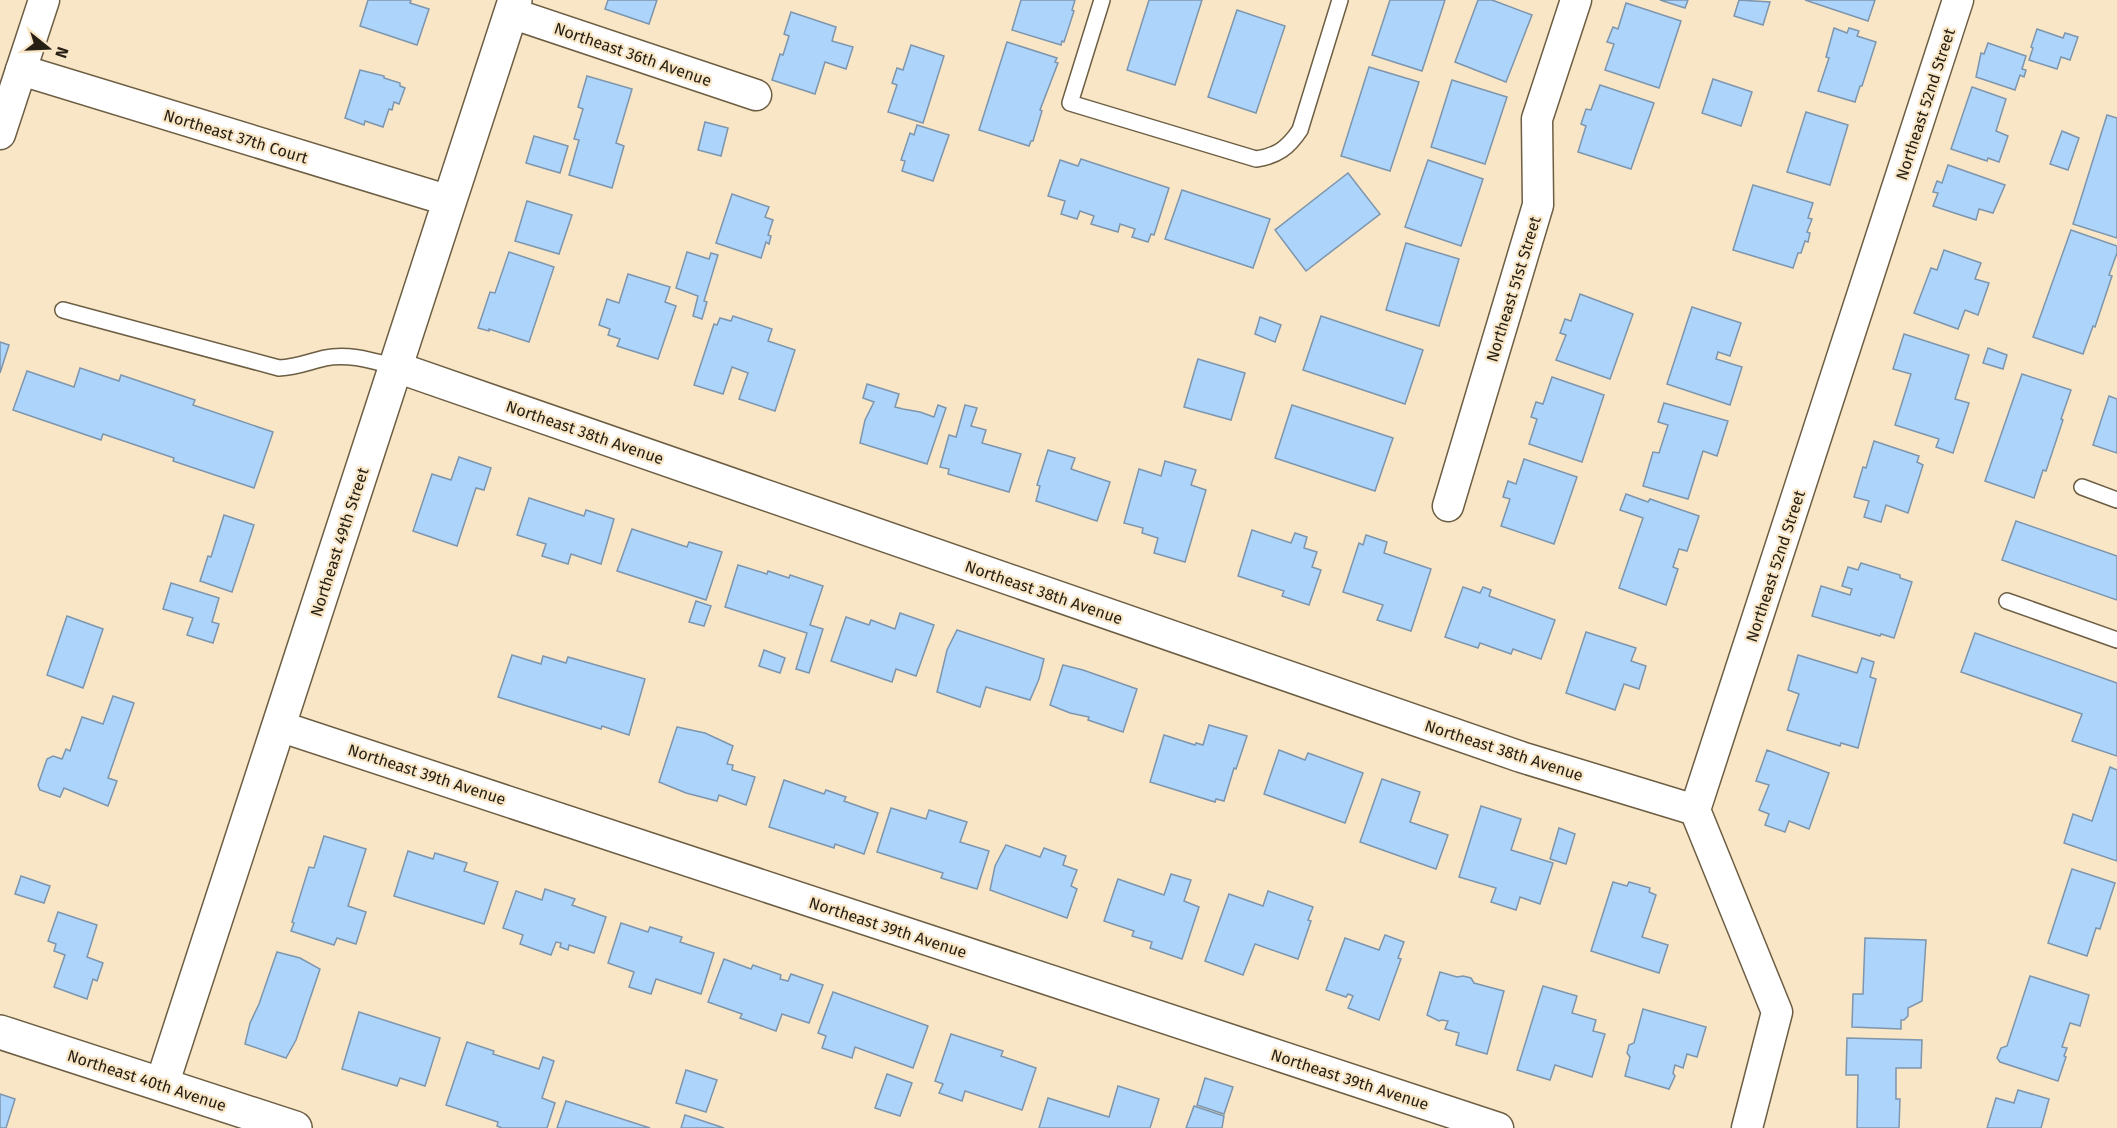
<svg xmlns="http://www.w3.org/2000/svg" width="2117" height="1128" font-family="'Fira Sans',sans-serif">
  <style>
    .building { fill: #add4fa; stroke: #7d95ad; stroke-width: 1.5 }
    .lines { fill: none; stroke-linecap: round; stroke-linejoin: round }
    .lane-casing { stroke: #6d5e43; stroke-width: 18 }
    .street-casing { stroke: #6d5e43; stroke-width: 33 }
    .secondary-casing { stroke: #6d5e43; stroke-width: 36 }
    .lane { stroke: #fff; stroke-width: 15 }
    .street { stroke: #fff; stroke-width: 30 }
    .secondary { stroke: #fff; stroke-width: 33 }
    .labels { text-anchor: middle; stroke-width: 4.5; stroke-linejoin: round; paint-order: stroke }
    .street-label { font-size: 16px; fill: #262014; stroke: #f8e6c7 }
  </style>
  <rect width="100%" height="100%" fill="#f8e6c7"/>
  <g class="building">
    <polygon points="368,0 411,0 410,3 429,9 417,45 360,26"/>
    <polygon points="608,0 657,0 649,24 605,9"/>
    <polygon points="1021,0 1075,0 1072,10 1074,11 1064,42 1062,41 1061,45 1012,30"/>
    <polygon points="1149,0 1202,0 1175,85 1127,70"/>
    <polygon points="1390,0 1445,0 1422,71 1372,55"/>
    <polygon points="1478,0 1492,0 1532,15 1506,82 1455,62"/>
    <polygon points="1660,0 1688,0 1685,8"/>
    <polygon points="1739,0 1770,2 1763,25 1734,16"/>
    <polygon points="1805,0 1875,0 1868,21"/>
    <polygon points="1626,3 1681,21 1659,88 1605,70 1614,44 1607,42 1613,27 1618,29"/>
    <polygon points="1237,10 1285,26 1256,113 1208,97"/>
    <polygon points="791,12 836,27 832,41 853,47 846,69 825,62 815,94 772,80 780,54 783,55 789,36 784,34"/>
    <polygon points="1834,28 1847,33 1849,28 1859,31 1857,36 1876,42 1862,86 1860,86 1855,102 1818,91 1829,58 1826,57"/>
    <polygon points="2037,29 2063,38 2065,33 2078,37 2070,60 2061,57 2057,69 2029,60 2033,48 2031,47"/>
    <polygon points="1007,42 1057,58 1055,62 1058,63 1040,110 1042,111 1033,141 1031,141 1029,146 979,130"/>
    <polygon points="1988,43 2026,56 2022,69 2026,70 2024,77 2020,75 2015,90 1976,77 1981,53 1984,54"/>
    <polygon points="911,45 944,56 923,123 888,112 897,85 892,83 897,68 903,70"/>
    <polygon points="1369,67 1419,82 1390,171 1341,156"/>
    <polygon points="360,70 384,76 384,78 400,83 400,86 405,88 399,104 394,102 392,110 389,109 383,127 365,121 364,125 345,118"/>
    <polygon points="587,76 632,89 616,143 624,146 612,188 569,175 579,140 574,139 583,109 578,107"/>
    <polygon points="1713,79 1752,92 1741,126 1702,113"/>
    <polygon points="1452,80 1507,97 1485,164 1431,147"/>
    <polygon points="1600,85 1654,103 1631,169 1578,152 1586,126 1581,124 1586,109 1591,110"/>
    <polygon points="1972,87 2006,99 1996,131 2008,136 1999,162 1988,158 1987,161 1951,149"/>
    <polygon points="1806,112 1848,125 1830,185 1787,172"/>
    <polygon points="2107,115 2117,118 2117,238 2073,224"/>
    <polygon points="705,122 728,128 721,156 698,150"/>
    <polygon points="917,125 949,135 933,181 902,171 905,161 901,160 910,133 914,135"/>
    <polygon points="2062,131 2079,138 2068,170 2050,164"/>
    <polygon points="534,136 568,146 560,173 526,163"/>
    <polygon points="1081,159 1169,188 1154,235 1151,234 1148,242 1132,237 1135,229 1120,224 1118,232 1091,224 1094,216 1080,211 1077,219 1061,214 1065,201 1048,196 1060,160 1078,166"/>
    <polygon points="1428,160 1483,179 1461,246 1405,227"/>
    <polygon points="1948,165 2005,185 1993,213 1979,209 1976,220 1933,206 1938,193 1933,192 1937,181 1942,183"/>
    <polygon points="1348,173 1380,214 1306,271 1275,230"/>
    <polygon points="1753,185 1813,203 1808,218 1812,219 1807,232 1810,233 1808,242 1805,241 1801,253 1798,253 1793,268 1733,250"/>
    <polygon points="1182,190 1270,219 1253,268 1165,239"/>
    <polygon points="732,194 769,207 765,217 773,220 768,235 771,236 769,244 766,242 761,258 716,243"/>
    <polygon points="527,201 572,215 559,254 515,241"/>
    <polygon points="2071,230 2117,246 2117,253 2109,275 2112,276 2095,327 2093,326 2083,354 2033,337"/>
    <polygon points="1406,243 1459,259 1439,326 1386,310"/>
    <polygon points="1944,250 1981,263 1975,279 1989,283 1978,315 1965,310 1958,329 1914,313 1931,268 1937,270"/>
    <polygon points="509,252 554,267 529,342 489,329 489,331 478,328 490,292 495,293"/>
    <polygon points="687,252 709,259 711,253 718,255 704,301 707,302 702,319 693,316 698,296 676,288"/>
    <polygon points="628,274 670,287 665,302 676,306 658,359 617,346 620,339 608,335 610,329 599,325 607,299 619,303"/>
    <polygon points="1580,294 1633,314 1610,379 1556,360 1566,335 1560,333 1565,319 1571,321"/>
    <polygon points="1692,307 1741,323 1730,356 1718,352 1716,359 1742,367 1730,405 1667,384"/>
    <polygon points="733,316 772,329 768,341 795,350 775,411 739,399 748,373 732,367 723,394 694,385 714,324 717,325 720,318 731,321"/>
    <polygon points="1321,316 1423,350 1405,404 1303,370"/>
    <polygon points="1260,317 1281,325 1275,342 1255,334"/>
    <polygon points="1904,334 1969,355 1955,399 1969,403 1953,453 1936,447 1939,439 1895,425 1911,374 1893,369"/>
    <polygon points="0,342 9,345 0,373"/>
    <polygon points="1988,348 2007,355 2003,369 1983,363"/>
    <polygon points="1198,359 1245,373 1231,420 1184,407"/>
    <polygon points="80,368 119,381 121,375 195,400 193,405 273,432 254,488 173,461 174,458 103,434 101,440 13,410 27,371 74,387"/>
    <polygon points="2022,374 2071,390 2061,419 2063,420 2046,471 2043,470 2034,498 1985,481"/>
    <polygon points="1552,377 1604,395 1582,462 1529,444 1537,419 1531,417 1536,402 1543,404"/>
    <polygon points="867,384 899,394 895,407 903,409 920,412 934,417 938,405 946,408 927,464 860,443 865,420 874,402 863,398"/>
    <polygon points="2109,396 2117,399 2117,453 2093,445"/>
    <polygon points="1664,403 1728,421 1717,456 1703,451 1688,499 1643,486 1653,452 1659,453 1668,425 1658,422"/>
    <polygon points="965,405 977,408 971,426 986,430 982,443 1021,454 1009,492 948,474 949,469 940,467 949,435 956,437"/>
    <polygon points="1292,405 1393,438 1375,491 1275,458"/>
    <polygon points="1874,441 1919,456 1917,462 1923,465 1908,513 1886,505 1881,522 1864,517 1869,501 1854,497 1863,467 1866,468"/>
    <polygon points="1048,450 1075,458 1071,469 1110,482 1097,521 1036,501 1040,486 1037,485"/>
    <polygon points="459,457 491,468 484,490 476,488 457,546 413,531 432,474 451,480"/>
    <polygon points="1524,459 1577,477 1554,544 1501,526 1510,499 1503,497 1508,481 1516,484"/>
    <polygon points="1165,461 1196,470 1191,485 1206,490 1185,562 1154,553 1158,538 1142,533 1143,528 1124,523 1139,469 1161,476"/>
    <polygon points="1626,494 1648,502 1650,499 1699,516 1687,551 1679,549 1673,567 1678,569 1666,605 1619,588 1643,518 1620,510"/>
    <polygon points="529,498 584,516 586,510 614,519 601,564 571,554 568,564 542,556 546,544 517,535"/>
    <polygon points="224,515 254,525 232,592 200,581 208,556 211,557"/>
    <polygon points="2016,521 2117,556 2117,600 2002,560"/>
    <polygon points="632,529 687,547 689,542 722,552 706,600 617,571"/>
    <polygon points="1252,530 1291,543 1295,533 1307,537 1304,548 1317,552 1312,567 1321,570 1309,605 1282,596 1284,591 1238,576"/>
    <polygon points="1366,535 1387,542 1384,553 1431,569 1411,631 1377,620 1383,605 1343,592 1359,543 1363,545"/>
    <polygon points="1861,563 1900,575 1900,578 1912,582 1894,638 1881,634 1880,636 1812,616 1821,586 1850,595 1852,589 1842,586 1848,567 1858,570"/>
    <polygon points="738,565 767,574 768,571 789,578 790,575 823,586 810,625 823,629 809,673 796,669 807,633 725,607"/>
    <polygon points="171,583 219,598 212,622 219,624 213,643 187,635 193,618 163,609"/>
    <polygon points="1463,587 1480,593 1483,587 1491,590 1489,596 1555,620 1541,659 1513,649 1511,654 1480,643 1478,648 1445,637"/>
    <polygon points="696,601 711,606 704,626 689,622"/>
    <polygon points="900,613 934,625 916,676 896,669 892,682 831,661 846,617 869,625 871,620 895,629"/>
    <polygon points="67,616 103,629 83,688 47,675"/>
    <polygon points="957,630 1044,659 1039,679 1030,700 986,687 980,707 937,692 947,650"/>
    <polygon points="1586,632 1636,648 1631,661 1646,666 1639,689 1624,684 1615,710 1566,693"/>
    <polygon points="1975,633 2117,683 2117,756 2072,741 2082,714 1961,672"/>
    <polygon points="764,650 785,658 780,673 759,666"/>
    <polygon points="512,655 541,664 543,656 566,663 568,657 645,679 629,735 602,726 601,729 498,697"/>
    <polygon points="1798,655 1857,673 1862,658 1874,662 1870,677 1876,679 1858,748 1841,743 1840,746 1787,730 1799,694 1788,690"/>
    <polygon points="1063,665 1083,670 1137,689 1123,732 1088,720 1089,717 1070,713 1050,705"/>
    <polygon points="113,696 134,703 108,778 117,781 108,806 64,788 60,797 40,790 38,785 47,759 53,756 62,759 66,749 70,751 82,717 103,724"/>
    <polygon points="1209,725 1247,736 1236,769 1234,768 1224,801 1216,799 1215,802 1150,782 1164,735 1195,745 1196,743 1203,745"/>
    <polygon points="677,727 705,733 733,746 727,764 733,765 732,770 755,777 746,805 719,795 717,801 686,793 659,782"/>
    <polygon points="1279,750 1305,760 1308,753 1363,773 1345,823 1264,794"/>
    <polygon points="1767,750 1829,773 1809,829 1789,821 1785,832 1765,825 1769,814 1759,810 1769,785 1756,781"/>
    <polygon points="2110,767 2117,770 2117,861 2064,843 2073,814 2092,821"/>
    <polygon points="1382,779 1420,792 1410,822 1448,835 1436,869 1360,842"/>
    <polygon points="784,780 824,794 826,790 846,797 844,801 878,813 864,854 835,844 834,848 769,827"/>
    <polygon points="1481,806 1521,819 1511,850 1553,863 1540,904 1520,897 1516,910 1491,902 1496,888 1459,877"/>
    <polygon points="891,808 926,819 929,810 967,822 960,842 989,851 977,889 941,878 943,873 877,852"/>
    <polygon points="1559,828 1575,834 1566,864 1550,859"/>
    <polygon points="324,836 366,849 348,906 366,912 356,944 337,938 334,945 291,931 294,923 292,922 309,867 314,868"/>
    <polygon points="1006,845 1040,857 1044,848 1066,856 1063,865 1077,870 1071,886 1077,889 1067,918 990,890 995,866"/>
    <polygon points="408,851 433,859 435,853 467,863 464,871 498,882 484,924 394,896"/>
    <polygon points="2072,869 2115,883 2100,929 2096,928 2087,956 2048,943"/>
    <polygon points="1171,874 1191,880 1184,901 1199,907 1182,959 1150,948 1152,942 1132,936 1134,931 1104,921 1118,879 1164,895"/>
    <polygon points="21,876 50,886 44,903 15,894"/>
    <polygon points="1613,882 1627,886 1629,882 1650,888 1649,892 1656,895 1642,937 1668,945 1659,973 1591,951"/>
    <polygon points="545,889 575,899 572,905 606,917 594,953 569,945 568,950 560,947 561,943 556,942 551,955 520,944 523,935 503,928 516,891 542,900"/>
    <polygon points="1268,891 1313,907 1308,920 1311,921 1298,959 1255,944 1243,975 1205,961 1229,894 1263,906"/>
    <polygon points="58,912 97,925 87,957 103,963 97,981 93,979 87,999 54,987 65,955 54,951 56,944 48,941"/>
    <polygon points="621,923 648,932 650,927 682,937 680,942 714,953 701,994 656,979 651,994 629,987 634,972 608,963"/>
    <polygon points="1385,935 1404,942 1398,958 1401,959 1379,1020 1348,1008 1353,996 1348,994 1346,997 1326,990 1345,938 1379,950"/>
    <polygon points="1865,938 1926,940 1922,1001 1908,1008 1908,1016 1904,1020 1901,1020 1901,1029 1852,1027 1853,994 1863,994"/>
    <polygon points="277,952 300,958 320,969 296,1040 286,1058 245,1044 250,1023 259,1004"/>
    <polygon points="724,959 751,969 753,965 781,975 780,979 788,981 791,974 823,985 809,1023 782,1014 776,1031 740,1018 742,1014 708,1002"/>
    <polygon points="1440,972 1457,977 1463,976 1471,978 1474,983 1504,991 1487,1054 1456,1045 1459,1033 1445,1029 1448,1021 1442,1020 1439,1021 1427,1015"/>
    <polygon points="2030,976 2089,995 2080,1026 2070,1023 2062,1047 2067,1048 2064,1056 2066,1057 2058,1081 2000,1062 1997,1058 2001,1048 2007,1046"/>
    <polygon points="1543,986 1577,996 1572,1013 1596,1020 1593,1031 1605,1034 1592,1077 1555,1065 1550,1080 1517,1070"/>
    <polygon points="833,992 928,1026 913,1068 855,1047 852,1058 822,1048 826,1036 818,1033"/>
    <polygon points="1643,1009 1706,1027 1697,1057 1687,1054 1683,1068 1675,1065 1673,1073 1675,1076 1669,1089 1625,1076 1630,1057 1627,1053 1629,1045 1634,1043"/>
    <polygon points="359,1012 440,1038 425,1086 400,1078 397,1086 342,1069"/>
    <polygon points="951,1034 1003,1051 1001,1056 1036,1068 1022,1110 965,1091 962,1101 939,1093 943,1084 935,1081"/>
    <polygon points="1847,1038 1922,1040 1921,1068 1896,1068 1896,1099 1900,1099 1899,1128 1857,1128 1858,1075 1846,1075"/>
    <polygon points="467,1042 494,1051 493,1054 539,1069 543,1057 554,1061 542,1098 555,1103 547,1128 502,1128 497,1126 498,1122 446,1105"/>
    <polygon points="686,1070 717,1080 706,1112 676,1103"/>
    <polygon points="887,1074 912,1083 900,1116 875,1108"/>
    <polygon points="1205,1078 1233,1087 1224,1114 1197,1105"/>
    <polygon points="1118,1086 1159,1099 1150,1128 1039,1128 1048,1098 1109,1117"/>
    <polygon points="2018,1090 2049,1099 2041,1128 1987,1128 1996,1098 2014,1103"/>
    <polygon points="0,1094 15,1099 6,1128 0,1128"/>
    <polygon points="566,1101 650,1128 557,1128"/>
    <polygon points="1194,1106 1224,1116 1222,1128 1186,1128"/>
    <polygon points="685,1115 724,1128 681,1128"/>
  </g>
  <g class="lines">
    <defs>
      <g id="lane">
        <path d="M1102 0 1070 103 1256 159C1277 156 1288 148 1300 130L1340 0"/>
        <path d="M63 310 279 368C298 367 308 362 325 358 349 353 373 361 396 367"/>
        <polyline points="2082,487 2117,500"/>
        <polyline points="2007,601 2117,640"/>
      </g>
      <g id="street">
        <polyline points="511,13 756,95"/>
        <polyline points="21,70 450,201"/>
        <polyline points="0,134 44,0"/>
        <polyline points="396,367 1521,757 1695,810"/>
        <polyline points="1448,506 1538,205 1537,119 1576,0"/>
        <polyline points="279,726 1498,1128"/>
        <polyline points="1747,1128 1777,1012 1695,810 1958,0"/>
      </g>
      <g id="secondary">
        <polyline points="0,1032 295,1128"/>
        <polyline points="162,1084 515,0"/>
      </g>
    </defs>
    <use href="#lane" class="lane-casing"/>
    <use href="#street" class="street-casing"/>
    <use href="#secondary" class="secondary-casing"/>
    <use href="#lane" class="lane"/>
    <use href="#street" class="street"/>
    <use href="#secondary" class="secondary"/>
  </g>
  <g class="labels">
    <g class="street-label">
      <text transform="translate(633 54) rotate(19)" y="6">Northeast 36th Avenue</text>
      <text transform="translate(1925 104) rotate(-72)" y="6">Northeast 52nd Street</text>
      <text transform="translate(236 136) rotate(17)" y="6">Northeast 37th Court</text>
      <text transform="translate(1513 289) rotate(-73)" y="6">Northeast 51st Street</text>
      <text transform="translate(585 432) rotate(19)" y="6">Northeast 38th Avenue</text>
      <text transform="translate(339 542) rotate(-72)" y="6">Northeast 49th Street</text>
      <text transform="translate(1775 566) rotate(-72)" y="6">Northeast 52nd Street</text>
      <text transform="translate(1044 592) rotate(19)" y="6">Northeast 38th Avenue</text>
      <text transform="translate(1504 750) rotate(18)" y="6">Northeast 38th Avenue</text>
      <text transform="translate(427 774) rotate(18)" y="6">Northeast 39th Avenue</text>
      <text transform="translate(888 927) rotate(18)" y="6">Northeast 39th Avenue</text>
      <text transform="translate(1350 1079) rotate(18)" y="6">Northeast 39th Avenue</text>
      <text transform="translate(147 1080) rotate(18)" y="6">Northeast 40th Avenue</text>
    </g>
  </g>
  <g transform="translate(48 48) rotate(108)" stroke="#f8e6c7" stroke-width="4.5" paint-order="stroke">
  <path d="M0-4.5L10 22L0 15L-10 22Z" fill="#262014"/>
  <text y="-9" font-size="16" font-weight="bold" text-anchor="middle" fill="#262014">N</text>
  </g>
</svg>
